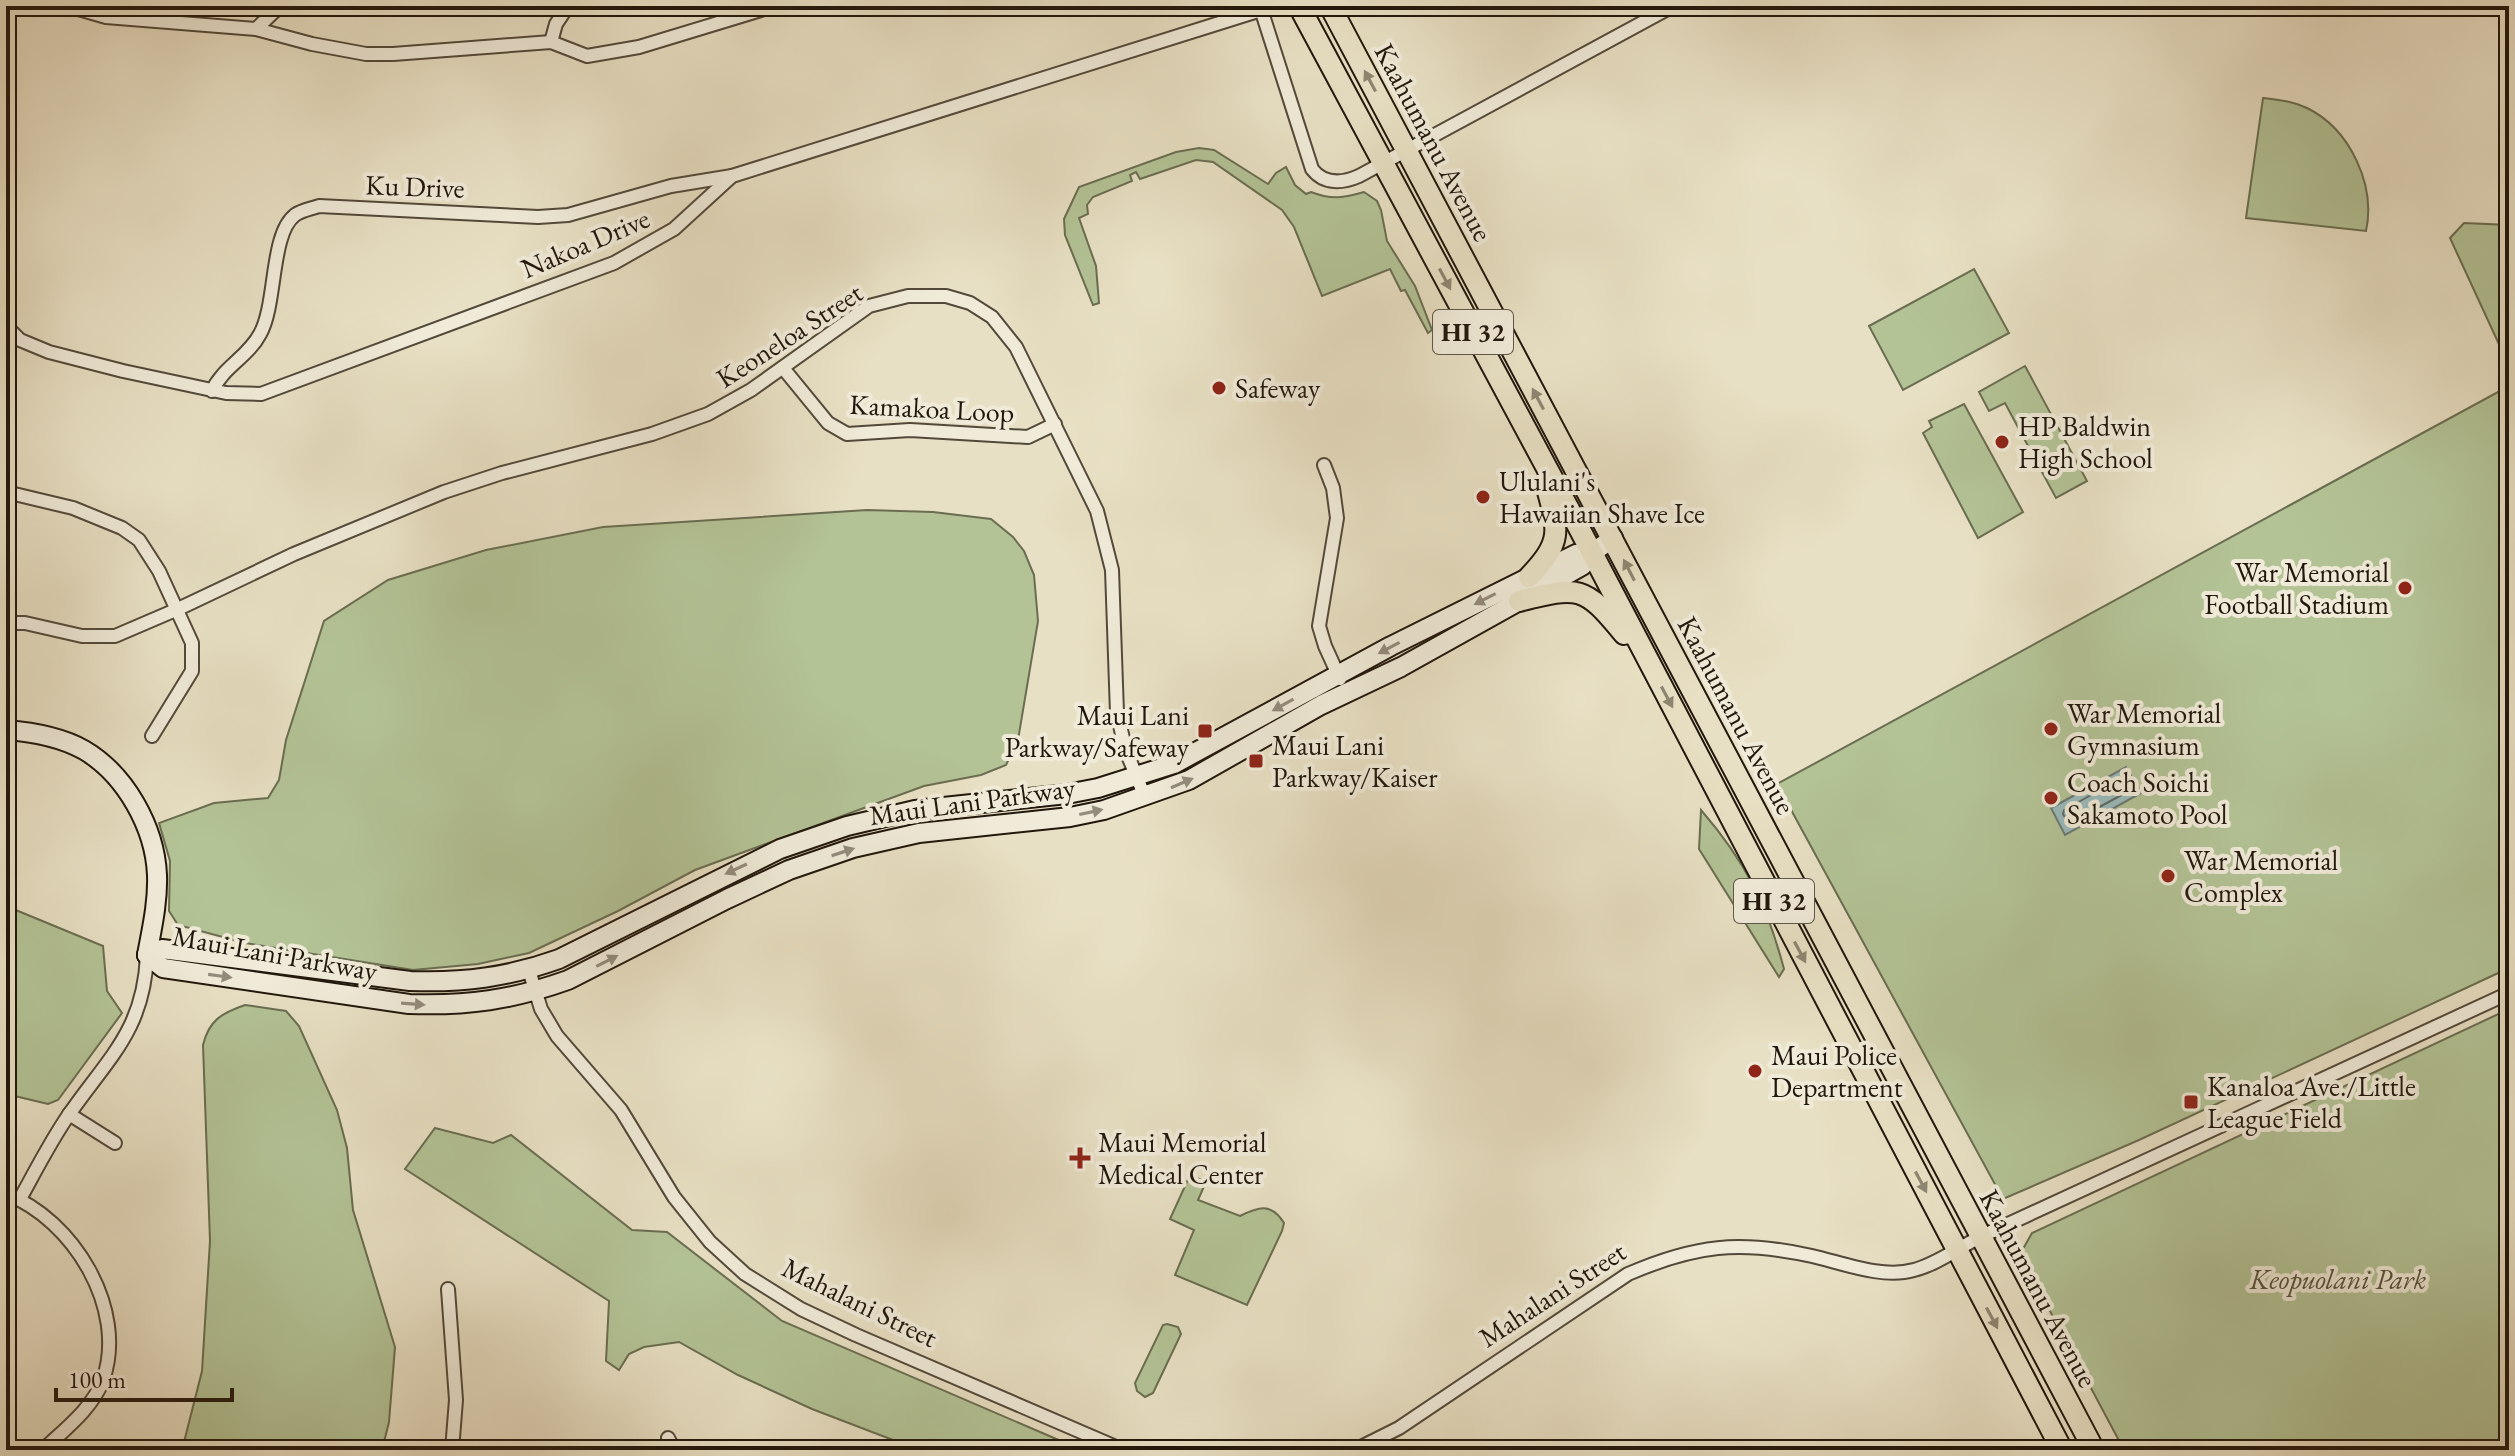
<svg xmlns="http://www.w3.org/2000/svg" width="2515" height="1456" font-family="'EB Garamond',serif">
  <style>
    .green { fill: #b3c396; stroke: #6a6d51; stroke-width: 2 }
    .water { fill: #9abbbd; stroke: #6a7976; stroke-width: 2 }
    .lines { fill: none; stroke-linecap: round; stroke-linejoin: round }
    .shore { stroke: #5e6964; stroke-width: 2 }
    .street-casing { stroke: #53493a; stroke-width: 16 }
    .secondary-casing { stroke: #21170c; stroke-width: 22 }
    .primary-casing { stroke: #21170c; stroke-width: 24 }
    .street { stroke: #f0ebd9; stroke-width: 12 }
    .secondary { stroke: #f0ebd9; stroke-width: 18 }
    .primary { stroke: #e8e0c4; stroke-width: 20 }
    .oneway { fill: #8e8671 }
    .oneway2 { fill: #938c7d }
    .poi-dot { fill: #8f2418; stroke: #f0ebd9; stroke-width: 3 }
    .labels { text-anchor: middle; stroke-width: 8; stroke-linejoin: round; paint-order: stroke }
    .shield { fill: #f0ebd9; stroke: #5f574a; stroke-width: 2 }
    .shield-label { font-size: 26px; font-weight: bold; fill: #21170c }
    .street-label { font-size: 28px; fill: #21170c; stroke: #f0ebd9 }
    .poi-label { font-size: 28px; fill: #21170c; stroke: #f0ebd9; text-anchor: start }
    .park-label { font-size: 28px; font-style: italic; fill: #54533c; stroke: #f0ebd9 }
  </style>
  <rect width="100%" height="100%" fill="#e8e0c4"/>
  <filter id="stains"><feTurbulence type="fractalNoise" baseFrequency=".0025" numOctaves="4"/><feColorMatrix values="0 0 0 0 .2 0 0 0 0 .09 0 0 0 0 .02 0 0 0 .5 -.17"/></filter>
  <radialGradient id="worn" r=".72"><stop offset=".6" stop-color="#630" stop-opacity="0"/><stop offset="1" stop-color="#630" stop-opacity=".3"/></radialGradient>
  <g class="green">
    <path d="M2263 98C2278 100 2293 101 2307 108 2350 129 2376 185 2366 231L2246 218Z"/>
    <path d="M1199 148 1214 150 1268 184 1276 173 1286 167 1295 185 1306 194 1311 192C1331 200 1344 198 1364 192L1377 201 1381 210 1387 241 1415 286 1432 330 1428 333 1405 290 1401 291 1390 269 1322 296 1294 227 1282 210 1213 162 1196 160 1140 179 1136 172 1130 175 1132 181 1093 197 1087 205 1088 214 1079 218 1096 266 1099 303 1093 305 1065 235 1064 219 1079 187 1176 152Z"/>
    <polygon points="2464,223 2509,225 2509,366 2450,238"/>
    <polygon points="1974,269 2009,333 1903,390 1869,326"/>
    <polygon points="2025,366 2087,481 2056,498 2005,403 1989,411 1979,392"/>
    <polygon points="2509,386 2509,968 2139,1140 2003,1199 1777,784"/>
    <polygon points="1964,404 2023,512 1978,538 1923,433 1932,427 1929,421"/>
    <polygon points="867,510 933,512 991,519 1013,537 1024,551 1034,575 1038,621 1018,740 1006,765 981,775 924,786 695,870 618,911 529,953 478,964 413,970 245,943 178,925 169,911 170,861 159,823 214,803 268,798 279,780 286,740 324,621 388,580 486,550 603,527"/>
    <path d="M1701 810C1745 861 1767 904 1784 969L1779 977 1699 849Z"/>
    <polygon points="6,906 103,946 107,991 122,1013 58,1100 48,1104 6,1094"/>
    <path d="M245 1005 286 1011 299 1026 337 1110 347 1148 353 1210 395 1347 389 1422 382 1450H182L202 1371 210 1241 203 1045C209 1020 222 1013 245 1005Z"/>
    <polygon points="2509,1009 2509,1450 2124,1450 2027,1268 2023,1249 2032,1233"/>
    <polygon points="435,1128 493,1143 511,1135 632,1230 667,1232 782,1321 1082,1450 919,1450 812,1409 738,1375 679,1342 644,1347 629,1354 619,1370 606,1361 609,1301 405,1169"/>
    <path d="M1190 1175 1206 1182 1198 1200 1240 1216C1258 1207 1271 1202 1284 1223L1282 1231 1247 1305 1175 1275 1194 1230 1170 1219Z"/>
    <polygon points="1167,1324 1178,1327 1181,1334 1153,1393 1145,1397 1137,1391 1135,1383 1163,1325"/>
  </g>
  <polygon class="water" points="2126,767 2141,793 2065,835 2051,808"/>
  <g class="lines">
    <polygon class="shore" points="2120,779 2125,781 2129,788 2127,792 2072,822 2067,821 2063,814 2064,810"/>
    <defs>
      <g id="street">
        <polyline points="68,6 106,17 256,29 280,6"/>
        <path d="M1260 6 1312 169C1324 185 1343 183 1359 176L1673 6"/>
        <polyline points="256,29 312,44 366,54 393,54 551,42 587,56 639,47 774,6"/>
        <polyline points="551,42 556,24 568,6"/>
        <polyline points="6,326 20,340 49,352 123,371 226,393 261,394 614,263 674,229 732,176 1261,10"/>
        <polyline points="783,368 828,423 847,434 910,430 1028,437 1055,424"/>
        <path d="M212 391C223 367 248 357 260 334 277 304 270 234 295 215 302 210 311 209 319 206L538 217 568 215 671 186 732 176"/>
        <polyline points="1324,465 1333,488 1337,518 1319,626 1325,646 1340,679"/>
        <polyline points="6,492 73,508 122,528 139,540 159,571 192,643 192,671 152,736"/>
        <polyline points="6,623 25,623 82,636 115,636 178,609 294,554 444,492 502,473 652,434 708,414 751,390 869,306 908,296 946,296 970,303 992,317 1016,347 1097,511 1112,570 1117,713 1126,751 1145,797"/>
        <polyline points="529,970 541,1009 557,1036 621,1110 674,1197 710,1242 745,1274 801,1309 856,1335 1123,1450"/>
        <polyline points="69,1114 115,1143"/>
        <path d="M6 1194C73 1219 128 1309 103 1380 92 1409 65 1429 43 1450"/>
        <path d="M20 1199C36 1170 51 1140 70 1113 110 1056 144 1029 147 955"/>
        <polyline points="448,1289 456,1400 452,1450"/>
        <polyline points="668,1438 674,1450"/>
        <path d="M1355 1450 1399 1428 1628 1274C1695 1245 1739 1240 1812 1256 1843 1263 1882 1279 1914 1270 1935 1265 1960 1247 1980 1237L2509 993"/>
      </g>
      <g id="secondary">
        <path d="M6 730C32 732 61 737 84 750 125 774 155 827 157 875 158 902 152 928 147 955"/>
        <path d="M147 955 163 968 409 1004C467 1006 512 1000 568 980L727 899 789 870 853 848 919 833 1070 817 1104 810 1189 780 1321 705 1401 667 1582 566 1592 553 1613 538"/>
        <path d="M147 955 162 949 410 981C463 983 509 977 559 959L780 849 847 826 915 810 1067 794 1098 788 1174 764 1391 646 1576 554 1592 553"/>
      </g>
      <g id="primary">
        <polyline points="1299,6 1579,528 2062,1450"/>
        <polyline points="1330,6 2094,1450"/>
        <path d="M1529 577C1562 542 1559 532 1547 488"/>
        <path d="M1519 601C1579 586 1584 585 1624 634"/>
      </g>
    </defs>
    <use href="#street" class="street-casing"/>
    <use href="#secondary" class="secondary-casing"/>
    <use href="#primary" class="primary-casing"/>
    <use href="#street" class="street"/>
    <use href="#secondary" class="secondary"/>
    <use href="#primary" class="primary"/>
  </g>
  <defs><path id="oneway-solid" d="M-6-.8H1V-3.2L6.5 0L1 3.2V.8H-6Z" transform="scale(2)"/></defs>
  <g class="oneway">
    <use href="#oneway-solid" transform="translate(1370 81) rotate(-118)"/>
    <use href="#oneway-solid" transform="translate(1445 279) rotate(62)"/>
    <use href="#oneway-solid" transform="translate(1538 399) rotate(-118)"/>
    <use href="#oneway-solid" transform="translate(1629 570) rotate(-117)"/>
    <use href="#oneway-solid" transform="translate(1667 697) rotate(62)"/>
    <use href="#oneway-solid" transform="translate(1800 952) rotate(62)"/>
    <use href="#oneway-solid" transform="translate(1921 1182) rotate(62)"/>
    <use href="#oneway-solid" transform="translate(1992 1318) rotate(62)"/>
  </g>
  <g class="oneway2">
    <use href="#oneway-solid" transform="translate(1485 599) rotate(153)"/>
    <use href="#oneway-solid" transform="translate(1389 648) rotate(152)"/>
    <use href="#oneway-solid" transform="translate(1283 705) rotate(151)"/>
    <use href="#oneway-solid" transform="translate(1182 783) rotate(-23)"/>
    <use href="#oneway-solid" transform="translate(1091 812) rotate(-12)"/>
    <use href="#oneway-solid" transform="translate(843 852) rotate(-18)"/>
    <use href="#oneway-solid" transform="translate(736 869) rotate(155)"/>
    <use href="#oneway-solid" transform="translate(607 961) rotate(-27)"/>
    <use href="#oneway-solid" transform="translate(220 976) rotate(8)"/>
    <use href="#oneway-solid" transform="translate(413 1004) rotate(4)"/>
  </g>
  <g class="poi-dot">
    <circle cx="1219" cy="388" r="8"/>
    <circle cx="2002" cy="442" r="8"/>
    <circle cx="1483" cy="497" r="8"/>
    <circle cx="2405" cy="588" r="8"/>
    <circle cx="2051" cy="729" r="8"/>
    <rect x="1197" y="723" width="16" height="16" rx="4"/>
    <rect x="1248" y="753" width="16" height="16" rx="4"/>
    <circle cx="2051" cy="798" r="8"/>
    <circle cx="2168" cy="876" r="8"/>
    <circle cx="1755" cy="1071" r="8"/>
    <rect x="2183" y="1094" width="16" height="16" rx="4"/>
    <path d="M1076 1146h8v8h8v8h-8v8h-8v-8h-8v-8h8z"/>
  </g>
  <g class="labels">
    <g class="shield">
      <rect x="1433" y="310" width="80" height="44" rx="6"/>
      <rect x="1734" y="879" width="80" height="44" rx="6"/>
    </g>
    <g class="shield-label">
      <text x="1473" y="341">HI 32</text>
      <text x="1774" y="910">HI 32</text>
    </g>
    <g class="street-label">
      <text transform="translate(1434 142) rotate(62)" y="10">Kaahumanu Avenue</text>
      <text transform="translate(415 186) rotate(2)" y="10">Ku Drive</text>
      <text transform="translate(585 243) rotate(-23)" y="10">Nakoa Drive</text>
      <text transform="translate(789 335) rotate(-33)" y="10">Keoneloa Street</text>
      <text transform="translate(932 408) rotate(3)" y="10">Kamakoa Loop</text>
      <text transform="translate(1737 715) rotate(62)" y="10">Kaahumanu Avenue</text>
      <text transform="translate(972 801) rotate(-8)" y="10">Maui Lani Parkway</text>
      <text transform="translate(275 953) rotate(10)" y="10">Maui Lani Parkway</text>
      <text transform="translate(2039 1288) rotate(62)" y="10">Kaahumanu Avenue</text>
      <text transform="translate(1552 1294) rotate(-33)" y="10">Mahalani Street</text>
      <text transform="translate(860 1302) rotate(26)" y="10">Mahalani Street</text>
    </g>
    <g class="poi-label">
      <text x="1235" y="398">Safeway</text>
      <text x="2018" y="436">HP Baldwin<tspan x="2018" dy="32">High School</tspan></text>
      <text x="1499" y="491">Ululani's<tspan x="1499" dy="32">Hawaiian Shave Ice</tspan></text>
      <text x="2389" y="582" text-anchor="end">War Memorial<tspan x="2389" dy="32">Football Stadium</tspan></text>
      <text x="2067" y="723">War Memorial<tspan x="2067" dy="32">Gymnasium</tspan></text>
      <text x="1189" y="725" text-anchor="end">Maui Lani<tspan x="1189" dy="32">Parkway/Safeway</tspan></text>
      <text x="1272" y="755">Maui Lani<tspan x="1272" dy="32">Parkway/Kaiser</tspan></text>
      <text x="2067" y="792">Coach Soichi<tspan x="2067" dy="32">Sakamoto Pool</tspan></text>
      <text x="2184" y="870">War Memorial<tspan x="2184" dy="32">Complex</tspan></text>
      <text x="1771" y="1065">Maui Police<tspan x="1771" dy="32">Department</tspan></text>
      <text x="2207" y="1096">Kanaloa Ave./Little<tspan x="2207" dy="32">League Field</tspan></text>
      <text x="1098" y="1152">Maui Memorial<tspan x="1098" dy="32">Medical Center</tspan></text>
    </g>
    <g class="park-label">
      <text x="2338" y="1289">Keopuolani Park</text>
    </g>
  </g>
  <rect width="2515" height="1456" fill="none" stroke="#e8e0c4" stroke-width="32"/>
  <rect x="8" y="8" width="2499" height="1440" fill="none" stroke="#21170c" stroke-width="4"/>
  <rect x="16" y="16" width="2483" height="1424" fill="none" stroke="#21170c" stroke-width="2"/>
  <path d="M56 1388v12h176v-12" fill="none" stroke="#21170c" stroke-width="4"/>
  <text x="68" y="1388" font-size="24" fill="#21170c" stroke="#f0ebd9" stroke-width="6" paint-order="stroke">100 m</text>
  <rect width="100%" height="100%" filter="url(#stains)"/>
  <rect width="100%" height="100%" fill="url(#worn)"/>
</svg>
